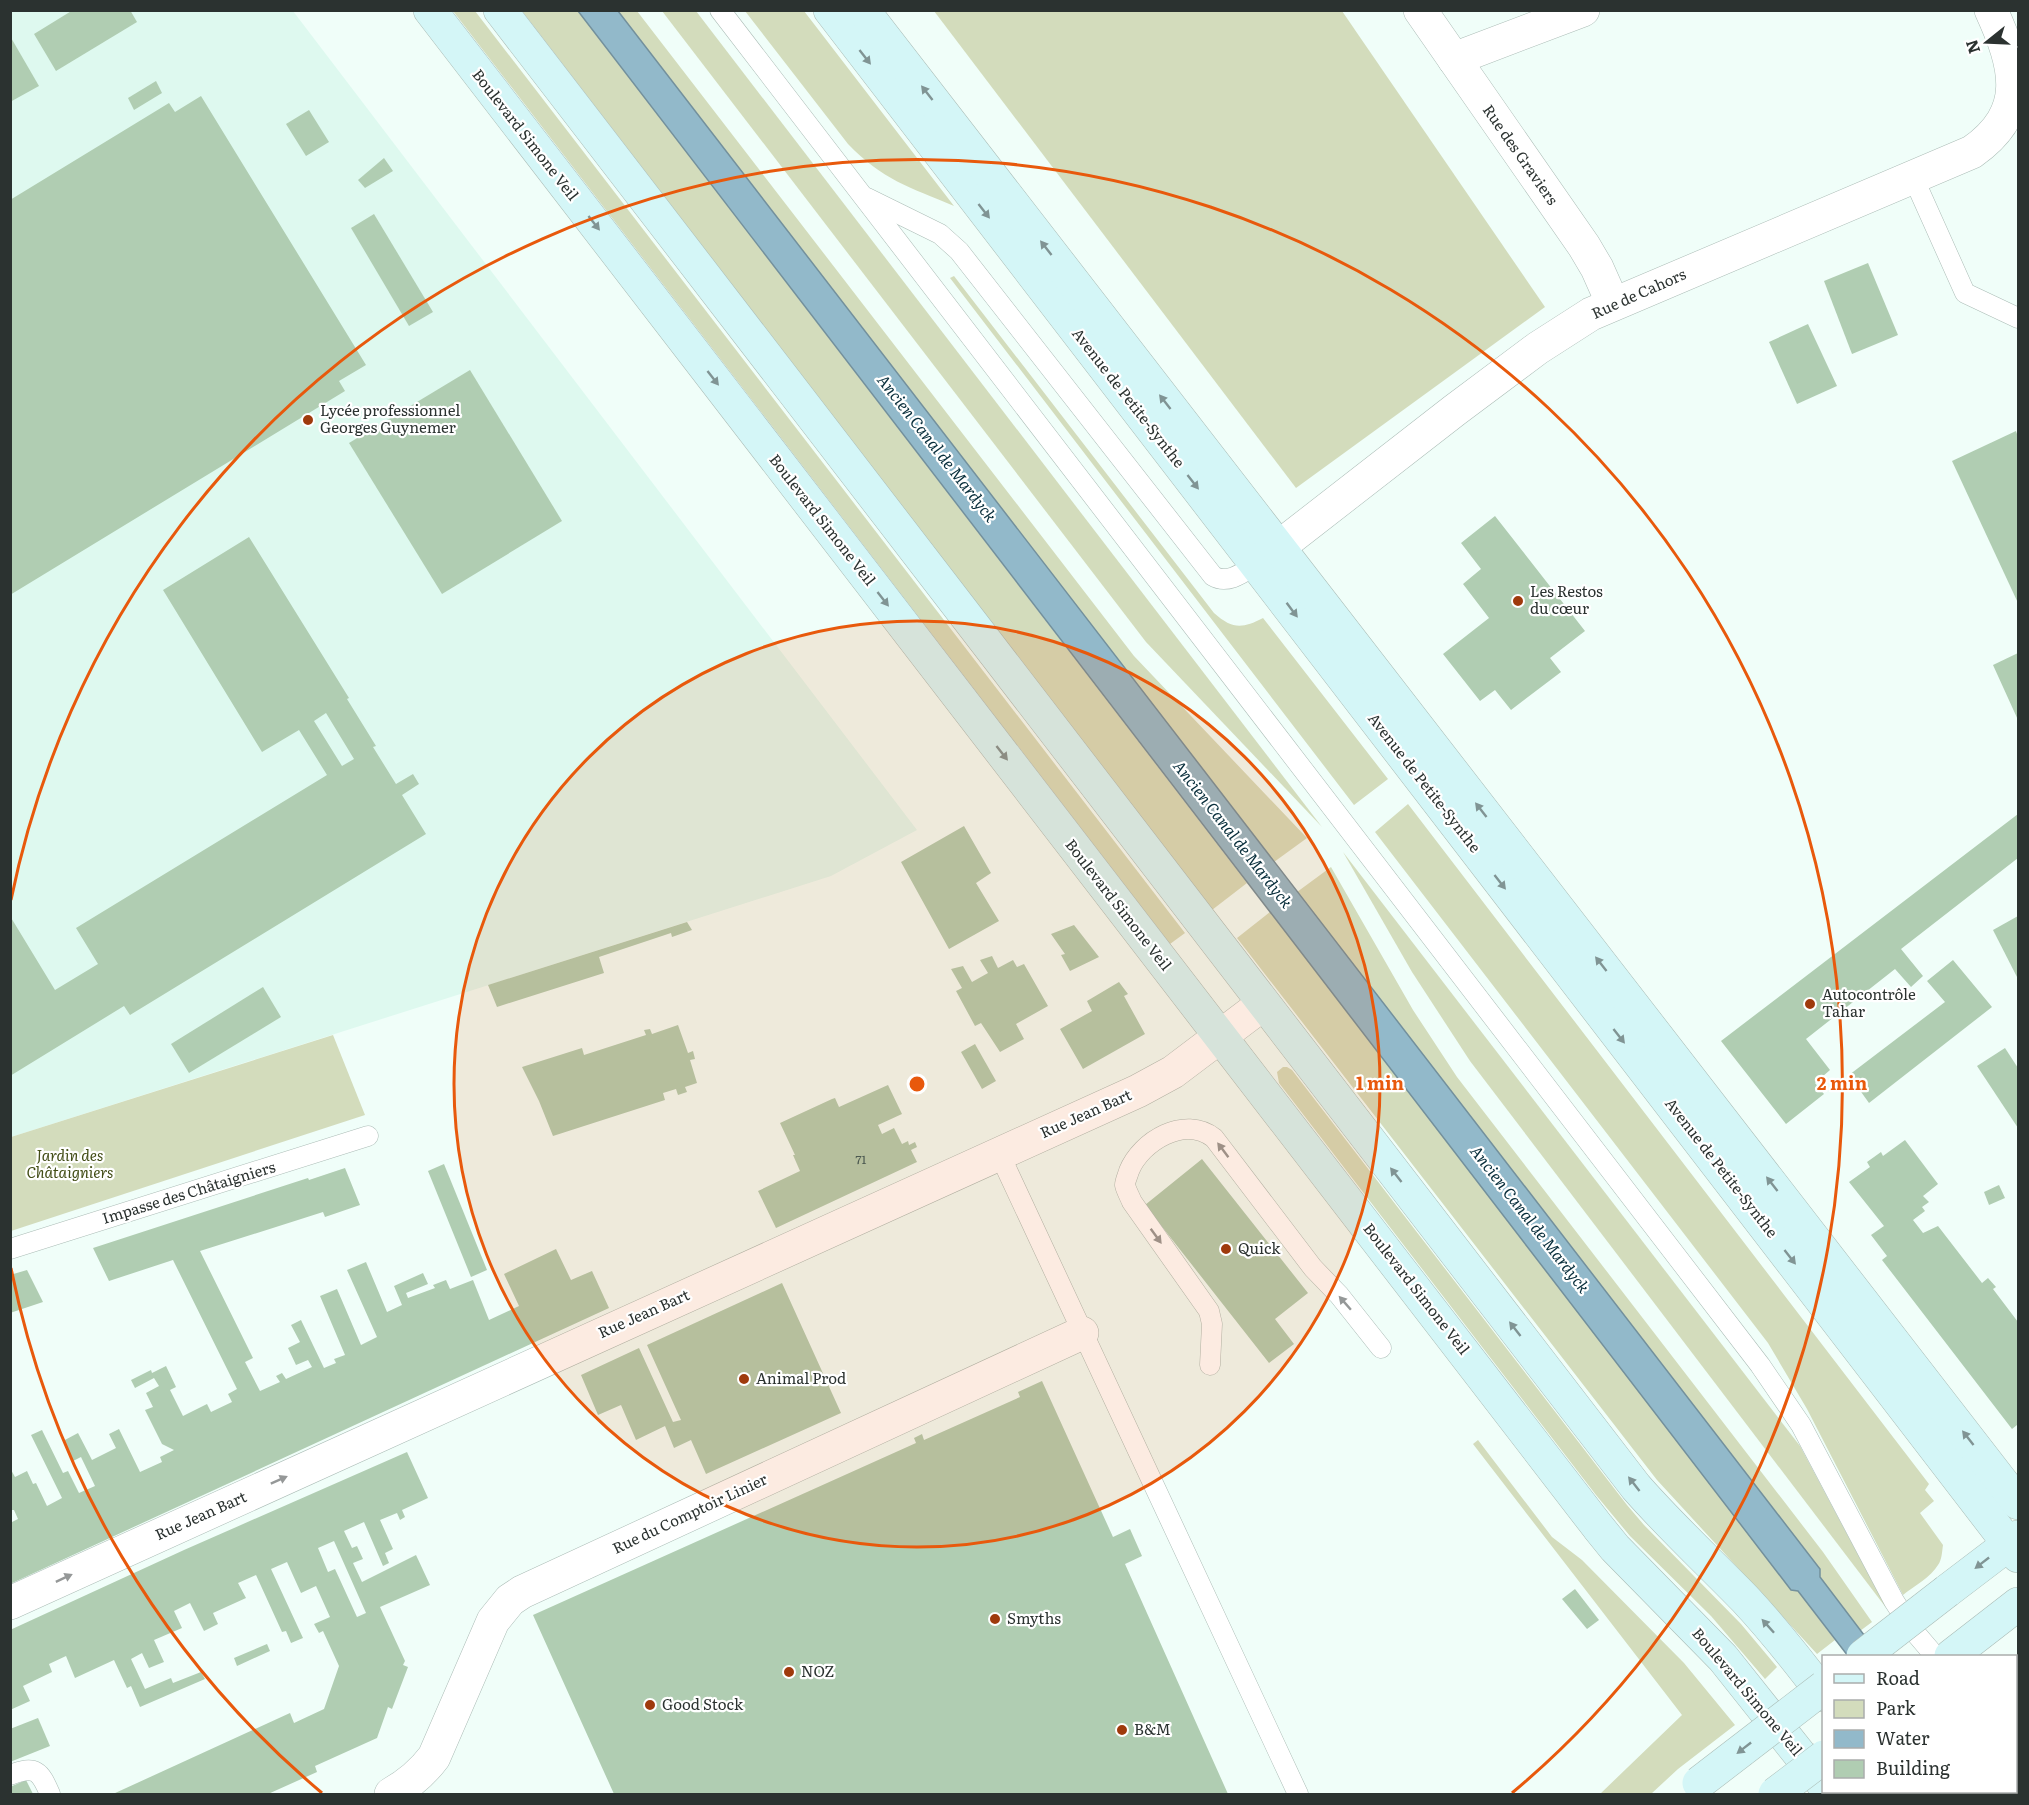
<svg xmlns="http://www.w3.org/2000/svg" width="2029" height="1805" font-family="Literata,serif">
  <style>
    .built { fill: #def9ef }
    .green { fill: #d3dcbc }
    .water { fill: #92b9ca; stroke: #73909c; stroke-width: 1.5 }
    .building { fill: #b0cdb2; fill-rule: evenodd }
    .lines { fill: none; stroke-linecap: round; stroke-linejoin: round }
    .lane-casing { stroke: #abbcb6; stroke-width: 21 }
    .street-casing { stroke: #abbcb6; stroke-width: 34 }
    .secondary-casing { stroke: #abbcb6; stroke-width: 34 }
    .lane { stroke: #fff; stroke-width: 20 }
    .street { stroke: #fff; stroke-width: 33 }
    .secondary { stroke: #d4f6f7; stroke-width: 33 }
    .secondary-bridge-casing { stroke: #abbcb6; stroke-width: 34; stroke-linecap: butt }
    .secondary-bridge { stroke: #d4f6f7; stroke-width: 33 }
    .oneway { fill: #809494 }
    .oneway2 { fill: #959898 }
    .ring { fill: none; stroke: #e8590c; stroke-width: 3 }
    .poi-dot { fill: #9f3a0c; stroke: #fff; stroke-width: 2 }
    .labels { text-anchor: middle; stroke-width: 4.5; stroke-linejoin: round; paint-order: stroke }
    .number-label { font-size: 12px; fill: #4c5950 }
    .street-label { font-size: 15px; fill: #2b3230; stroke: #fff }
    .poi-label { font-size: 15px; fill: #2b3230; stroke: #fff; text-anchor: start }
    .park-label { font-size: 15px; font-style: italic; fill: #414c15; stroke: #fff }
    .water-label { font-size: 16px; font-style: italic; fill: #082e3b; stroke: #fff }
    .centre { fill: #e8590c; stroke: #fff; stroke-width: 3 }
    .ring-label { font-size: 18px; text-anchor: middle; font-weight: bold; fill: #e8590c; stroke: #fff; stroke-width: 4.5; stroke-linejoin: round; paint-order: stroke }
  </style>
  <rect width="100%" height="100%" fill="#f0fef9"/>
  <polygon class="built" points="11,11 293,11 917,830 831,876 11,1137"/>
  <g class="green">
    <polygon points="453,11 475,11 1185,933 1170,944"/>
    <polygon points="522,11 578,11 1247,883 1212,910"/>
    <polygon points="618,11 637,11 1134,656 1307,838 1274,862"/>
    <polygon points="662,11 696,11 1322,827 1146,642"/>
    <path d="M745 11H804L954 206C909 187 883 180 848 144Z"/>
    <polygon points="934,11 1342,11 1545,307 1296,488"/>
    <path d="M954 276 1214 613C1232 629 1242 629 1263 618L1388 779 1354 805 950 278Z"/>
    <path d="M1408 804 1929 1484 1925 1490 1934 1501 1920 1513 1943 1545C1942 1551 1942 1560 1938 1565 1931 1577 1914 1586 1903 1595L1807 1409 1768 1343 1375 832Z"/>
    <polygon points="1343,852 1800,1446 1887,1609 1470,1061 1412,972"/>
    <polygon points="1331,867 1413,1010 1457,1077 1823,1552 1872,1622 1860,1631 1820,1577 1820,1569 1297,892"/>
    <polygon points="1270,912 1791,1589 1798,1591 1835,1640 1817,1654 1657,1480 1237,938"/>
    <polygon points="333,1035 365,1115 11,1231 11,1137"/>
    <polygon points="1283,1067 1287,1067 1292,1070 1627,1505 1644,1525 1741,1624 1777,1667 1765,1679 1711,1616 1630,1536 1596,1495 1279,1083 1277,1072"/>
    <polygon points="1478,1440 1552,1537 1582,1560 1684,1663 1735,1725 1678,1769 1651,1794 1600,1794 1682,1715 1473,1444"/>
    <polygon points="2018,1661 2018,1723 2016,1721 2016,1662"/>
  </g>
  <polygon class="water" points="578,11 618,11 1820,1569 1820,1577 1880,1656 1848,1656 1798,1591 1791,1590"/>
  <g class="building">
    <polygon points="73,10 130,10 137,22 56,71 34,34"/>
    <polygon points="10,36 39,86 10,102"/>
    <polygon points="156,81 162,93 134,110 128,98"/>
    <polygon points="201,96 366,365 339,381 345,391 10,595 10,200 169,103 175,112"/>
    <polygon points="309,110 329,142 306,156 286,124"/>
    <polygon points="384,158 393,171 365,188 358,180"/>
    <polygon points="374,214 433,312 409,326 351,228"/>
    <polygon points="1868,263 1898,335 1852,354 1824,281"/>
    <polygon points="1808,324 1837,386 1797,404 1769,342"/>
    <polygon points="470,370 562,521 442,594 349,443"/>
    <polygon points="2016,431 2018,437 2018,603 1952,461"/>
    <polygon points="1495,516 1585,631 1550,658 1561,672 1511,710 1495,690 1480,701 1443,654 1489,618 1463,584 1481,569 1461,543"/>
    <path d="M249 537 349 698 347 699 376 746 373 747 396 784 413 774 419 784 402 795 426 834 130 1015 124 1006 10 1076V916L55 990 98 964 76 928 327 775 299 730 262 752 163 590ZM326 713 354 759 342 766 314 721Z"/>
    <polygon points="2018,653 2018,720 1993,665"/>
    <polygon points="2018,814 2018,858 1901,949 1923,976 1911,987 1895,969 1806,1039 1830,1070 1815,1083 1824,1094 1786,1124 1721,1041"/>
    <polygon points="964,826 991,873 976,883 999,921 949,949 901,862"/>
    <polygon points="2018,916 2018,979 1993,930"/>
    <polygon points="687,922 692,930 672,937 671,933 599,957 604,973 497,1007 488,985"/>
    <polygon points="1074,925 1099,957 1070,971 1061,955 1065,954 1051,934"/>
    <polygon points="992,956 998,968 1013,960 1017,967 1024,964 1048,1006 1016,1024 1024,1039 1000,1052 981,1023 975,1026 956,991 962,988 951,969 963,966 972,982 988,973 980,960"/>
    <polygon points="1953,960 1992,1007 1869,1103 1849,1075 1945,1002 1927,981"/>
    <polygon points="1119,982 1128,994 1124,996 1145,1034 1083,1069 1060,1029 1092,1011 1087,1001"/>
    <polygon points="263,987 281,1017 189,1073 171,1044"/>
    <polygon points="678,1025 688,1053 693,1051 695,1059 690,1060 697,1083 685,1087 687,1092 678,1095 676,1089 663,1093 665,1100 553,1136 539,1101 522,1067 582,1048 584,1055 646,1035 644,1030 650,1029 652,1034"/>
    <polygon points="975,1044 996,1081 982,1089 961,1052"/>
    <polygon points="2005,1048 2018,1068 2018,1128 1977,1066"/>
    <polygon points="888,1085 902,1114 878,1125 882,1134 894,1128 902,1144 908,1141 909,1145 915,1142 917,1147 911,1150 917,1162 776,1228 758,1191 800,1171 793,1155 795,1155 780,1123 832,1099 835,1098 839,1107"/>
    <polygon points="1905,1140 1938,1184 1923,1196 1929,1202 1922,1207 1925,1211 1913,1220 1923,1233 1938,1226 1982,1283 1988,1278 1996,1287 1993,1289 2018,1322 2018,1426 2017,1425 2012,1429 1882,1260 1887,1256 1871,1235 1884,1226 1849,1182 1870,1167 1867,1162 1881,1152 1883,1156"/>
    <polygon points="1202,1159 1308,1293 1275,1319 1294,1344 1269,1363 1145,1205"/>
    <polygon points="444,1164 487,1270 471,1277 428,1171"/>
    <polygon points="345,1168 360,1205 325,1217 323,1212 200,1251 253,1358 245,1362 260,1391 280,1382 276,1376 282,1373 286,1379 312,1367 308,1360 296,1365 288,1348 300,1342 291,1325 301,1320 324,1368 336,1363 334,1359 345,1355 320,1296 337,1289 361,1345 377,1337 347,1270 366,1262 387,1312 402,1305 394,1286 423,1273 428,1284 406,1293 408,1298 435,1288 433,1285 446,1280 450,1289 473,1280 489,1320 519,1306 504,1274 556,1249 571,1280 592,1271 609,1308 10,1584 10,1523 18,1519 14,1510 10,1510 10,1468 15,1477 27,1471 33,1484 36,1483 47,1506 62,1498 31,1435 42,1430 63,1473 68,1471 79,1493 95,1486 81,1457 73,1461 63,1441 78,1433 92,1460 116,1448 109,1434 119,1429 140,1472 162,1462 160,1457 174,1450 162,1444 145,1410 153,1407 146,1393 159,1386 154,1378 135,1388 131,1380 151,1370 152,1373 166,1366 176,1387 170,1390 183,1416 207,1404 211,1412 232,1402 228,1394 237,1389 173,1260 109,1281 93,1248 308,1178 309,1180"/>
    <polygon points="1999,1185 2005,1198 1989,1205 1984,1192"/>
    <polygon points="27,1270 43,1302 10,1313 10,1275"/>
    <polygon points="782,1283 841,1413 706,1474 691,1440 674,1448 665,1426 636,1440 621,1405 598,1415 581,1375 639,1348 673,1422 681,1420 647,1345"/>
    <polygon points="1042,1381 1113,1537 1130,1529 1142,1556 1125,1564 1228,1794 614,1794 533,1615 916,1443 914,1438 922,1434 924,1440 1020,1397 1018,1392"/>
    <path d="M407 1452 428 1498 402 1510 405 1517 400 1520 397 1513 380 1520 393 1549 385 1553 389 1563 383 1566 364 1522 344 1531 352 1548 357 1546 363 1559 353 1563 362 1582 416 1555 430 1585 380 1607 405 1661 403 1665 408 1667 392 1709 388 1707 377 1738 315 1766 317 1772 268 1794H113L290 1713 294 1723 324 1709 339 1666 323 1631 319 1633 314 1624 330 1617 316 1586 301 1593 287 1562 271 1569 303 1638 291 1643 286 1631 282 1632 256 1575 238 1583 246 1598 213 1613 218 1624 204 1631 190 1603 174 1611 182 1628 154 1640 164 1662 149 1668 142 1653 131 1659 145 1689 171 1678 173 1683 201 1672 205 1679 140 1707 131 1686 127 1688 114 1660 75 1678 66 1656 49 1664 52 1672 23 1686 30 1701 10 1710V1630L184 1550ZM334 1541 366 1613 357 1617 335 1569 328 1572 318 1548Z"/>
    <polygon points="1575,1589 1599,1620 1587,1629 1562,1599"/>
    <polygon points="267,1644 270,1651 237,1666 234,1658"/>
    <polygon points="38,1718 50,1746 10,1762 10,1729"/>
    <polygon points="26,1780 33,1794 10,1794 10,1787"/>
  </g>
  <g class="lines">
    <defs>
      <g id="lane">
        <polyline points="720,10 1760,1365 1801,1425 1894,1601 1912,1629 1935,1656"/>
        <polyline points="1913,177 1965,293 2018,318"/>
        <path d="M867 198 940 234 959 251 1213 576C1228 585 1244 572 1257 564"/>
        <polyline points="999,1153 1298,1794"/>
        <polyline points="10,1249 368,1136"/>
        <path d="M1210 1365 1212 1324 1209 1311 1132 1202C1130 1197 1126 1190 1125 1185 1125 1181 1128 1175 1129 1171 1141 1141 1185 1115 1214 1138L1313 1268 1339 1295 1381 1348"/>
        <polyline points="2016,1737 2018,1739"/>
        <path d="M10 1775C36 1765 40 1771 50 1794"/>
      </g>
      <g id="street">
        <polyline points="1420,10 1584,246 1597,268 1613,304"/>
        <polyline points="1454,59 1583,10"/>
        <path d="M1257 564 1455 410 1538 348 1591 314 1972 152C2029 112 2017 67 1991 10"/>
        <polyline points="10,1603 1138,1091 1173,1072 1263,1004"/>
        <path d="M391 1794C409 1784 422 1773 434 1757L493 1621 510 1600 522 1592 1082 1333"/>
      </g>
      <g id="secondary">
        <polyline points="430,10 1598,1527 1615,1548 1723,1658 1824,1785"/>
        <path d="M500 10 1636 1487C1670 1526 1709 1562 1745 1599 1773 1629 1799 1662 1824 1695"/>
        <polyline points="830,10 2018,1556"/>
        <polyline points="863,10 2018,1503"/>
        <polyline points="1947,1591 2018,1537"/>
        <polyline points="1951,1656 2018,1604"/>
        <polyline points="1897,1792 1900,1794"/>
      </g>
    </defs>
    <use href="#lane" class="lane-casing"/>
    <use href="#street" class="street-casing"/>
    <use href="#secondary" class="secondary-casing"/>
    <use href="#lane" class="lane"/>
    <use href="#street" class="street"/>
    <use href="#secondary" class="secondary"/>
    <defs>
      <g id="secondary-bridge">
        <polyline points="1863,1656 1947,1591"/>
        <polyline points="1699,1783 1824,1687"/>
        <polyline points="1775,1794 1824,1757"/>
      </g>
    </defs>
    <use href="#secondary-bridge" class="secondary-bridge-casing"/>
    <use href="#secondary-bridge" class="secondary-bridge"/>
  </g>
  <defs><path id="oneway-solid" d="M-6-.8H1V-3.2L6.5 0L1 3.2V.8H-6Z" transform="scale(1.5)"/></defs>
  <g class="oneway">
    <use href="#oneway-solid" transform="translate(865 57) rotate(52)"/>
    <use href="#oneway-solid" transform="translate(927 93) rotate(-128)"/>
    <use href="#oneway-solid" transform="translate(984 211) rotate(52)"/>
    <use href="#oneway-solid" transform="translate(594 223) rotate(52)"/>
    <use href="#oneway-solid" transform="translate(1046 248) rotate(-128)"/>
    <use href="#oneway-solid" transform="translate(713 378) rotate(52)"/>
    <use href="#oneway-solid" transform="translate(1165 402) rotate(-128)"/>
    <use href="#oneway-solid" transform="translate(1193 482) rotate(52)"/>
    <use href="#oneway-solid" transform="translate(883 599) rotate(52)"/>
    <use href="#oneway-solid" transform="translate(1292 610) rotate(53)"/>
    <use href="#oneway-solid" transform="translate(1002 753) rotate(52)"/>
    <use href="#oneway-solid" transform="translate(1481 810) rotate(-128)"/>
    <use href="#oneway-solid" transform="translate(1500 882) rotate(52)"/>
    <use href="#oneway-solid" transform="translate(1601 964) rotate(-128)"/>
    <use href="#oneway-solid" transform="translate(1619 1036) rotate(52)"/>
    <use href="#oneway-solid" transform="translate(1396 1175) rotate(-128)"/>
    <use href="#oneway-solid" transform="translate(1772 1184) rotate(-128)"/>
    <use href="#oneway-solid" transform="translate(1790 1257) rotate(52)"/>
    <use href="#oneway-solid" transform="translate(1515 1329) rotate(-128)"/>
    <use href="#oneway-solid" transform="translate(1968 1438) rotate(-128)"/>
    <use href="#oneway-solid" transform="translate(1634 1484) rotate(-128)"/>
    <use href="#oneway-solid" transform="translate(1982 1563) rotate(142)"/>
    <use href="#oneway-solid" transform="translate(1768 1626) rotate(-132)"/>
    <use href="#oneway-solid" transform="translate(1744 1748) rotate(142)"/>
  </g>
  <g class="oneway2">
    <use href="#oneway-solid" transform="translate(1223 1150) rotate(-127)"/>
    <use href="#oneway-solid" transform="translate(1156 1236) rotate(54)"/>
    <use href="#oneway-solid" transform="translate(1345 1303) rotate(-131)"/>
    <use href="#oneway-solid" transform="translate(279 1480) rotate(-24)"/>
    <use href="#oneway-solid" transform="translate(64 1578) rotate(-25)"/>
  </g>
  <circle cx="917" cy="1084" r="463" fill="#e8590c" fill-opacity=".12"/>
  <g class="ring">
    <circle cx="917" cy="1084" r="463"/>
    <path d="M322 1793A925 925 0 0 1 11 1268M11 900A925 925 0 1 1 1512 1793"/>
  </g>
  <g class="poi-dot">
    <circle cx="308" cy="420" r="6"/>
    <circle cx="1518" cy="601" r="6"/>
    <circle cx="1810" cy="1004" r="6"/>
    <circle cx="1226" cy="1249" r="6"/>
    <circle cx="744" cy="1379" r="6"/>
    <circle cx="995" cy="1619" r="6"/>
    <circle cx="789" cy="1672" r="6"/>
    <circle cx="650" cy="1705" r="6"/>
    <circle cx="1122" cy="1730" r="6"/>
  </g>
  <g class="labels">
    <g class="number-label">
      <text x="861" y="1164">71</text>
    </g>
    <g class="street-label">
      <text transform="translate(525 135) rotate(52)" y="5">Boulevard Simone Veil</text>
      <text transform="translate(1520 155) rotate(55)" y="5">Rue des Graviers</text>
      <text transform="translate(1639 294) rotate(-24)" y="5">Rue de Cahors</text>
      <text transform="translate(1128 398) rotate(52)" y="5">Avenue de Petite-Synthe</text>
      <text transform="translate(822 520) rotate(52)" y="5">Boulevard Simone Veil</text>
      <text transform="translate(1424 783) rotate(52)" y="5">Avenue de Petite-Synthe</text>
      <text transform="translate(1118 905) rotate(52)" y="5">Boulevard Simone Veil</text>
      <text transform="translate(1086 1114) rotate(-24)" y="5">Rue Jean Bart</text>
      <text transform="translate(1721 1168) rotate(52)" y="5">Avenue de Petite-Synthe</text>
      <text transform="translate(189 1193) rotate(-17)" y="5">Impasse des Châtaigniers</text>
      <text transform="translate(1416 1289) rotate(52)" y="5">Boulevard Simone Veil</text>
      <text transform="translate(644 1314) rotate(-24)" y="5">Rue Jean Bart</text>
      <text transform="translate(690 1514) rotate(-25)" y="5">Rue du Comptoir Linier</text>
      <text transform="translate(201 1516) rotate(-24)" y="5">Rue Jean Bart</text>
      <text transform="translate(1747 1692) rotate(50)" y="5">Boulevard Simone Veil</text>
    </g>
    <g class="poi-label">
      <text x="320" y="416">Lycée professionnel<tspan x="320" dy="17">Georges Guynemer</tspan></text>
      <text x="1530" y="597">Les Restos<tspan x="1530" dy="17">du cœur</tspan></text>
      <text x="1822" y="1000">Autocontrôle<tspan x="1822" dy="17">Tahar</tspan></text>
      <text x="1238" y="1254">Quick</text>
      <text x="756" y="1384">Animal Prod</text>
      <text x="1007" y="1624">Smyths</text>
      <text x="801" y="1677">NOZ</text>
      <text x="662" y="1710">Good Stock</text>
      <text x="1134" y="1735">B&amp;M</text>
    </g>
    <g class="park-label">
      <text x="70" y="1161">Jardin des<tspan x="70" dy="17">Châtaigniers</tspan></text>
    </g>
    <g class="water-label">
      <text transform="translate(937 448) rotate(52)" y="6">Ancien Canal de Mardyck</text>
      <text transform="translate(1233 834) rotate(52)" y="6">Ancien Canal de Mardyck</text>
      <text transform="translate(1530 1219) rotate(52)" y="6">Ancien Canal de Mardyck</text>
    </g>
  </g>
  <circle cx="917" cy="1084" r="9" class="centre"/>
  <g class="ring-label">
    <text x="1380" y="1090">1 min</text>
    <text x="1842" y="1090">2 min</text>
  </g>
  <rect width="2029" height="1805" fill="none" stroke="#2b3230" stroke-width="24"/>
  <rect x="1822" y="1655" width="195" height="138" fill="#ffffff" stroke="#aaadac" stroke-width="1.5"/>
  <rect x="1834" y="1674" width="30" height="9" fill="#d4f6f7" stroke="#aaadac" stroke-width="1.5"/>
  <text x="1876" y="1685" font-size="18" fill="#2b3230">Road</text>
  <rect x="1834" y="1700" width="30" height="18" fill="#d3dcbc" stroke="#aaadac" stroke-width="1.5"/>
  <text x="1876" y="1715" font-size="18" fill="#2b3230">Park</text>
  <rect x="1834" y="1730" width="30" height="18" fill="#92b9ca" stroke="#aaadac" stroke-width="1.5"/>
  <text x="1876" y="1745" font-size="18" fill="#2b3230">Water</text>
  <rect x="1834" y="1760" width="30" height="18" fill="#b0cdb2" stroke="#aaadac" stroke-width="1.5"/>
  <text x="1876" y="1775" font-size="18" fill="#2b3230">Building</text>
  <g transform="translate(1987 42) rotate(252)" stroke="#ffffff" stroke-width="4.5" paint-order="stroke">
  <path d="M0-4.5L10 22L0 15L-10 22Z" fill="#2b3230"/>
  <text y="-9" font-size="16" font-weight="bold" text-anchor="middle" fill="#2b3230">N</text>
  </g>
</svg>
